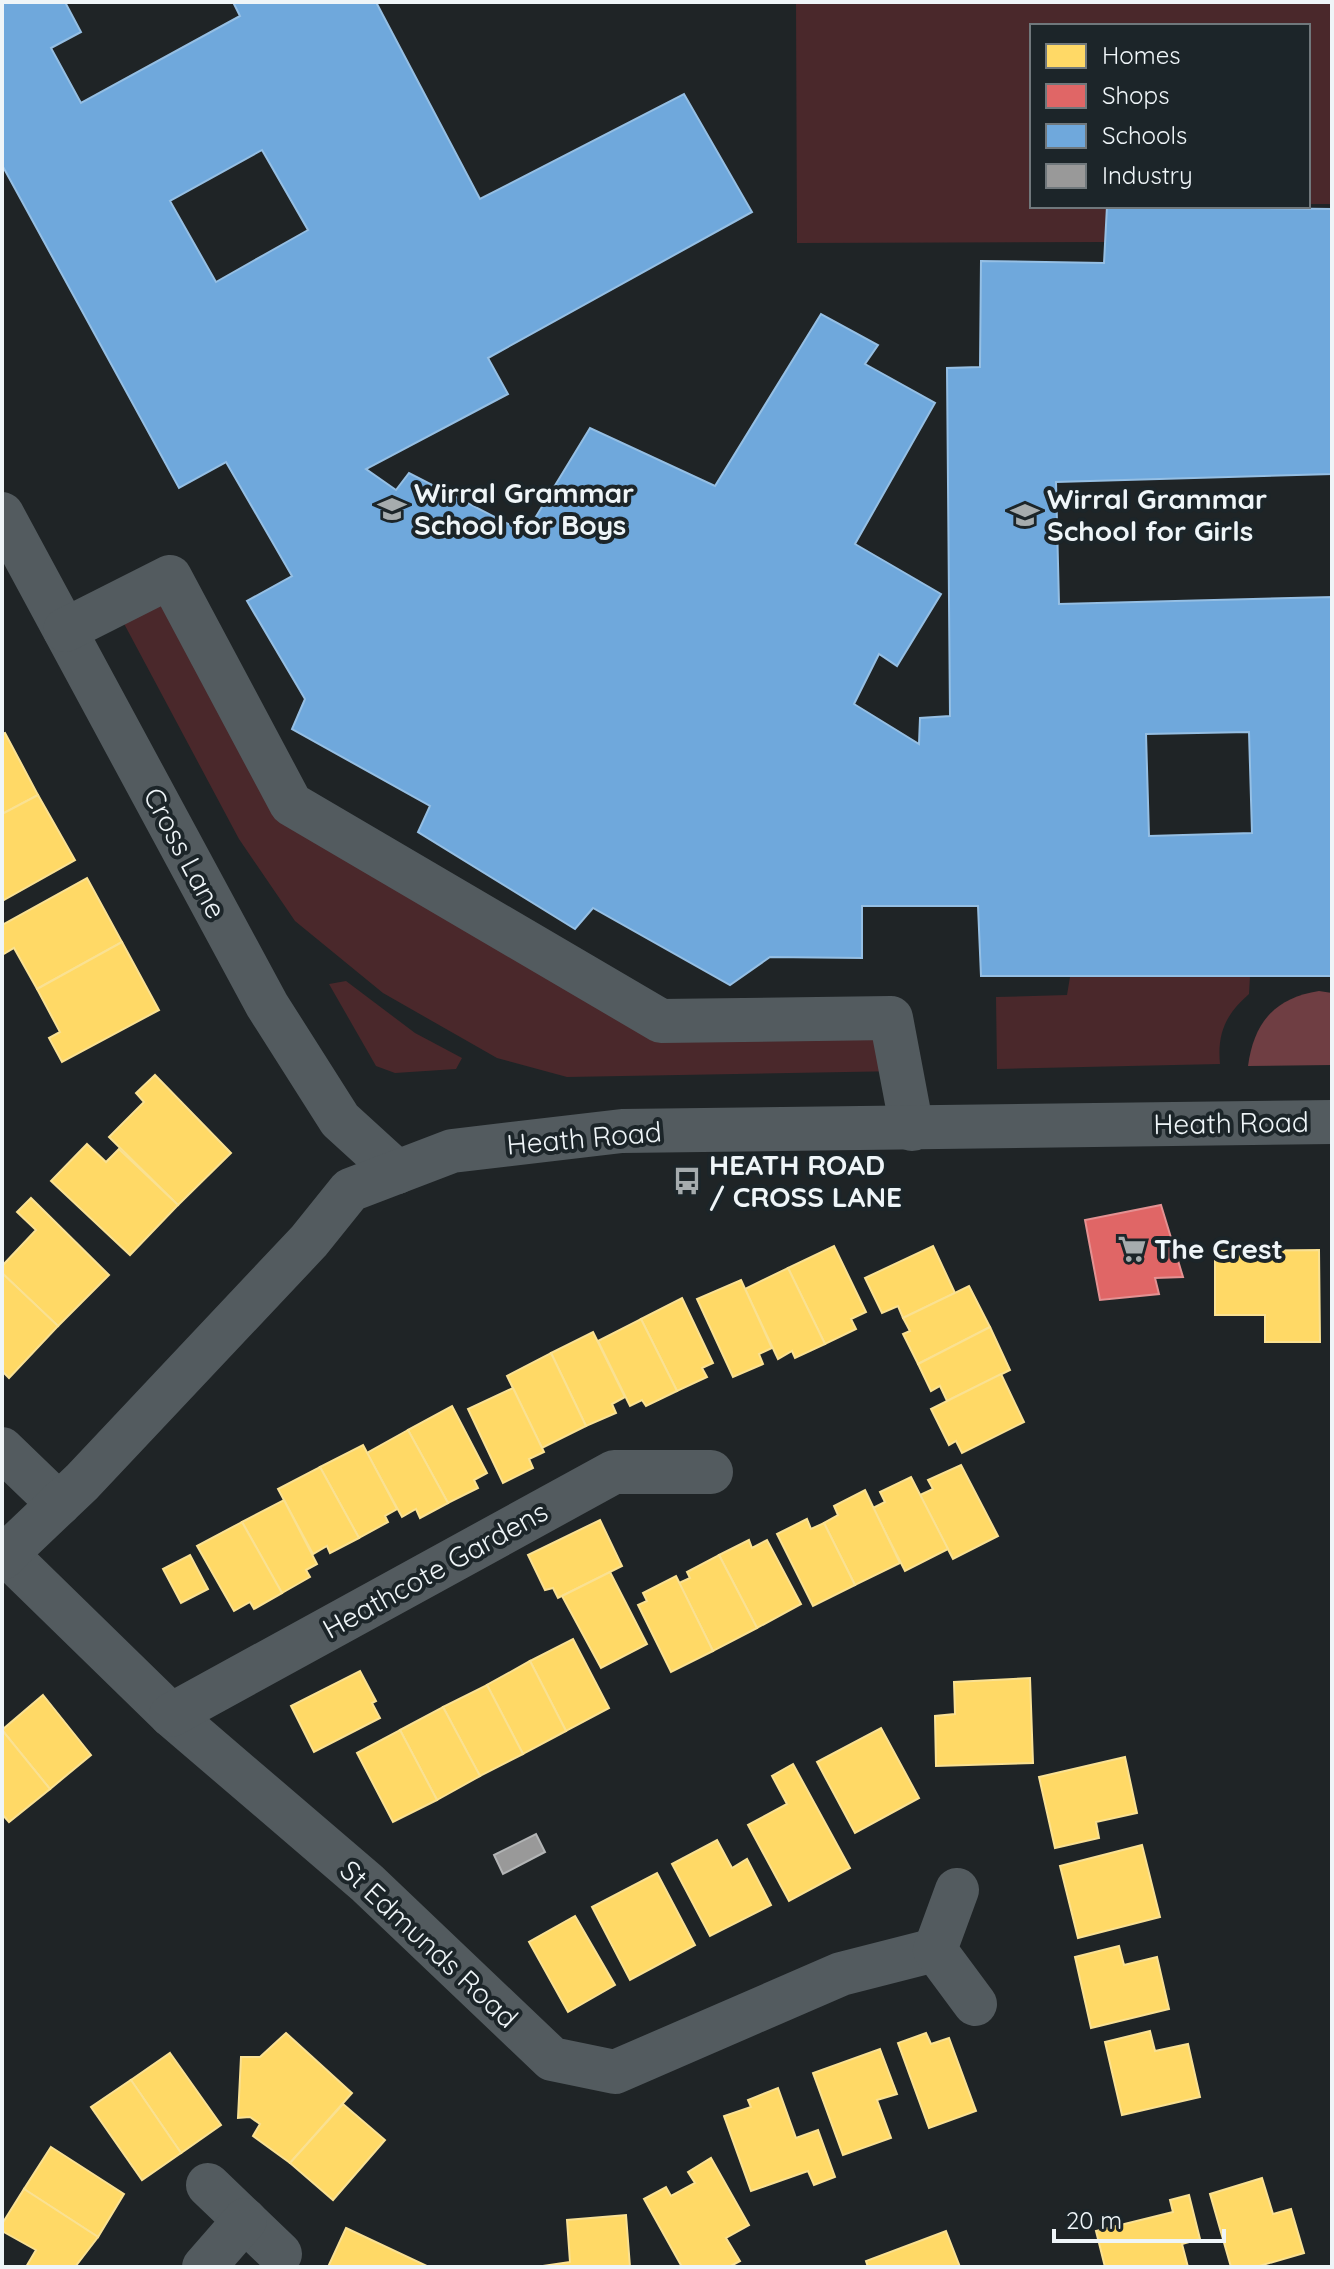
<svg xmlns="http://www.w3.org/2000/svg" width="1334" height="2269" font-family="Quicksand,sans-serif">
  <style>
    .green { fill: #4a282b }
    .forest { fill: #6f3e43 }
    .homes { fill: #ffd966; stroke: #fae192; stroke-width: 2 }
    .shops { fill: #e06666; stroke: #e49192; stroke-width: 2 }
    .schools { fill: #6fa8dc; stroke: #95bfe4; stroke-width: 2; fill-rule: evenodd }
    .industry { fill: #999; stroke: #b3b5b6; stroke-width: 2 }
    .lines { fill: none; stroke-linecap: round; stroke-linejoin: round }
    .minor { stroke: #535b5f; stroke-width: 44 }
    .labels { text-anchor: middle; stroke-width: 8; stroke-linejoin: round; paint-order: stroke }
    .poi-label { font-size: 28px; font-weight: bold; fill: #eff5f8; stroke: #1c2529; text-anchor: start }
    .street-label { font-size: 28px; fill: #eff5f8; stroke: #1c2529 }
  </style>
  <rect width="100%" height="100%" fill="#1f2426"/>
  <g class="green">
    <polygon points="796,2 1332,2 1332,204 1308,204 1308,26 1032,26 1032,206 1107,206 1108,242 797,243"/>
    <polygon points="168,593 261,770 650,1025 873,1027 903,1071 567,1077 497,1058 383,993 295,921 239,839 121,618"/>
    <path d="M1250 976 1249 994C1226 1014 1217 1033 1220 1064L997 1069 996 997 1067 995 1070 977Z"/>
    <polygon points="346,981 415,1033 462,1058 456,1069 395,1073 376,1066 329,984"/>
  </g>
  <path class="forest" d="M1319 991 1332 993V1065L1248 1066C1254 1022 1275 998 1319 991Z"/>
  <g class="homes">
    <polygon points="5,733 38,795 2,814 2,734"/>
    <polygon points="38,795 75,860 2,901 2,814"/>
    <polygon points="87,878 122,942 37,989 14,948 2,955 2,925"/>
    <polygon points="122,942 159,1010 62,1062 49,1038 60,1032 37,989"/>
    <polygon points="155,1075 231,1153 178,1205 109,1137 144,1102 136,1093"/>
    <polygon points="87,1144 106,1162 119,1149 178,1205 130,1255 51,1181"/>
    <polygon points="31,1198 109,1275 58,1326 2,1273 2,1266 36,1230 17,1212"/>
    <polygon points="834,1246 866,1312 851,1319 856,1329 825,1344 788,1268"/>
    <polygon points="933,1246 955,1293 903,1318 898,1306 882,1313 865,1278"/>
    <polygon points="1319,1250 1320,1342 1265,1342 1265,1315 1215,1315 1215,1251"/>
    <polygon points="788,1268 825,1344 795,1358 792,1351 778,1359 745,1289"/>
    <polygon points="2,1273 58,1326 9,1378 2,1371"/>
    <polygon points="741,1280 772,1348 759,1354 763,1364 733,1377 697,1299"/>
    <polygon points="969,1286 990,1327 918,1364 903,1334 910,1331 903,1318"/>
    <polygon points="682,1298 713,1363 702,1368 707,1377 677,1391 641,1319"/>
    <polygon points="641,1319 677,1391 646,1406 642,1400 630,1406 598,1341"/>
    <polygon points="990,1327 1010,1370 947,1401 940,1386 931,1391 918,1364"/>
    <polygon points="593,1332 625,1397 612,1404 616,1413 586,1426 551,1353"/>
    <polygon points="551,1353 586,1426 542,1448 507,1376"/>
    <polygon points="1001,1374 1024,1422 962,1453 956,1441 949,1445 931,1409"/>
    <polygon points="513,1388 544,1452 529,1459 533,1468 503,1483 468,1409"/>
    <polygon points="452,1406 487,1473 474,1480 478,1488 448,1503 408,1430"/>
    <polygon points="408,1430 448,1503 420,1518 416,1509 402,1517 367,1453"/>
    <polygon points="363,1445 397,1509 385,1516 388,1522 359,1538 320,1467"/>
    <polygon points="961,1465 998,1536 953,1559 920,1495 933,1489 928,1480"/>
    <polygon points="320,1467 359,1538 330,1553 327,1546 313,1554 278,1489"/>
    <polygon points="911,1477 948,1549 905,1571 873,1508 885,1502 880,1492"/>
    <polygon points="865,1490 900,1563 855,1585 824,1523 838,1515 834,1506"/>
    <polygon points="284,1500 317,1564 306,1570 310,1577 282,1593 242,1522"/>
    <polygon points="807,1519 811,1529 824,1523 855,1585 813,1606 777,1534"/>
    <polygon points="600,1520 622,1566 558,1598 553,1588 545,1590 528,1555"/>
    <polygon points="242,1522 282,1593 254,1609 250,1602 234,1611 197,1546"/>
    <polygon points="749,1540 752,1548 767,1540 801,1604 757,1628 719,1555"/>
    <polygon points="190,1555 208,1589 181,1603 163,1569"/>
    <polygon points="719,1555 757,1628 713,1651 679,1583 690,1578 687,1572"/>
    <polygon points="610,1572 647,1644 601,1668 562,1596"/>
    <polygon points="676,1576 713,1651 671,1672 638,1605 647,1601 643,1593"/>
    <polygon points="573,1639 609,1708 566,1731 530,1661"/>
    <polygon points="530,1661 566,1731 523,1754 487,1685"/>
    <polygon points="360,1671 376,1701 372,1703 380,1718 314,1752 291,1706"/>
    <polygon points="1030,1678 1033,1763 936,1766 935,1716 955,1714 954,1682"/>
    <polygon points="487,1685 523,1754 480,1776 443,1707"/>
    <polygon points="43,1695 91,1755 50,1789 2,1730"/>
    <polygon points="443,1707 480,1776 437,1800 400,1730"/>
    <polygon points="881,1728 919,1798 855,1833 817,1762"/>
    <polygon points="2,1730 50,1789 9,1822 2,1814"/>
    <polygon points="400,1730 437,1800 393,1822 357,1753"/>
    <polygon points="1125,1757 1137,1813 1096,1822 1099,1838 1055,1848 1039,1777"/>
    <polygon points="793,1764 850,1868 789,1901 748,1825 787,1804 772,1776"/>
    <polygon points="717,1840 732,1868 747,1859 771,1905 710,1936 672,1864"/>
    <polygon points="1142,1845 1160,1917 1078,1938 1060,1866"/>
    <polygon points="657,1873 695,1945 630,1980 592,1907"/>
    <polygon points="575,1916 615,1985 568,2012 529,1942"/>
    <polygon points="1119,1946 1124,1965 1157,1957 1169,2009 1091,2028 1075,1957"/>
    <polygon points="1150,2031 1155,2051 1188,2044 1200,2097 1122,2115 1105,2042"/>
    <polygon points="286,2033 352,2093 290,2163 253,2136 260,2124 250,2117 238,2118 241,2057 260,2057"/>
    <polygon points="926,2033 931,2044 949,2038 976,2111 929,2128 898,2043"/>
    <polygon points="880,2049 897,2094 877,2100 891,2138 843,2155 813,2073"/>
    <polygon points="170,2053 221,2125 181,2153 131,2080"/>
    <polygon points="131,2080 181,2153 142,2180 91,2107"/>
    <polygon points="778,2088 796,2138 818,2130 835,2177 814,2185 808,2171 751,2191 724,2116 751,2107 748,2100"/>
    <polygon points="343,2104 385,2140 333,2200 290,2163"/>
    <polygon points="51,2147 124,2194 98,2237 24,2189"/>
    <polygon points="711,2158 749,2225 726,2238 740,2261 729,2267 682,2267 644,2199 666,2187 671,2196 695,2183 688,2172"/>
    <polygon points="1262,2178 1273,2214 1291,2209 1304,2253 1256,2267 1231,2267 1210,2194"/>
    <polygon points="24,2189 98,2237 75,2267 26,2267 36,2250 2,2231 2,2224"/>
    <polygon points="1189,2195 1200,2239 1182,2244 1188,2267 1105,2267 1096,2231 1173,2212 1170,2200"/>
    <polygon points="626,2215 630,2267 536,2267 570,2262 567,2220"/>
    <polygon points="346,2228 427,2266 426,2267 328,2267"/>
    <polygon points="946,2231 960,2267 868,2267 866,2261"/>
  </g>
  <polygon class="shops" points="1161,1205 1183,1277 1155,1278 1159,1294 1100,1300 1085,1220"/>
  <path class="schools" d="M2 2H65L81 32 51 48 81 103 240 16 233 2H376L480 199 684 94 752 212 488 358 508 394 366 469 396 490 409 473 526 533 590 428 715 486 821 314 878 345 865 364 935 403 855 544 941 594 897 666 879 654 854 704 919 744 920 718 950 716 947 368 980 367 981 261 1104 263 1107 206 1332 209V474L1056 482 1059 604 1332 597V976H981L978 906H862V958L770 957 730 985 593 908 575 929 418 832 430 806 292 729 305 699 247 601 292 576 226 462 179 488 2 165ZM262 150 308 230 216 282 170 201ZM1249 732 1252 833 1149 836 1146 734Z"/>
  <polygon class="industry" points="536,1834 545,1852 503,1874 494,1855"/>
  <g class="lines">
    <g class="minor">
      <polyline points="2,514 267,1005 340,1120 397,1172"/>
      <polyline points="65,630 170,577 291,804 661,1021 891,1018 912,1129"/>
      <polyline points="2,1449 59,1504"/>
      <polyline points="6,1554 171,1715 367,1883 552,2059 615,2072 841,1974 935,1950"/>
      <polyline points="2,1558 82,1482 309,1241 350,1190 452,1151 622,1131 1332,1122"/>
      <polyline points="171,1715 614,1472 711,1472"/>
      <polyline points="957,1890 935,1950 975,2004"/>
      <polyline points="208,2185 280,2254"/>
      <polyline points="204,2267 245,2220"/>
    </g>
  </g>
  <defs>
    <symbol id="school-bare" viewBox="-9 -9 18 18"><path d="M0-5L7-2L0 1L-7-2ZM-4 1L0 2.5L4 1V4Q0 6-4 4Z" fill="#a6acae" stroke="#1c2529" stroke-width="2.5" paint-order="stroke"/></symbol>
    <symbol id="bus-bare" viewBox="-9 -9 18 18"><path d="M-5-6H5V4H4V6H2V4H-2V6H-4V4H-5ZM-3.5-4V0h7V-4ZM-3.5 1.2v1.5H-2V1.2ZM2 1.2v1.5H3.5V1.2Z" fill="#a6acae" stroke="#1c2529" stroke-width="2.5" paint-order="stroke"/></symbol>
    <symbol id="supermarket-bare" viewBox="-9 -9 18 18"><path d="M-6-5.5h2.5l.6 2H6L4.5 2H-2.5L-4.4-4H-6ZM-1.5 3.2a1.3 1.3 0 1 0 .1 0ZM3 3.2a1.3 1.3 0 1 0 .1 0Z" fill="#a6acae" stroke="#1c2529" stroke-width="2.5" paint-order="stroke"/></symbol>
  </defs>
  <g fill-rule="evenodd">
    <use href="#school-bare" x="372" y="489" width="40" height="40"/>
    <use href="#school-bare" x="1005" y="495" width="40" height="40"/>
    <use href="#bus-bare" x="667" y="1161" width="40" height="40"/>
    <use href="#supermarket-bare" x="1112" y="1229" width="40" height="40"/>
  </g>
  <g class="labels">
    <g class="poi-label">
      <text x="414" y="503">Wirral Grammar<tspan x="414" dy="32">School for Boys</tspan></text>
      <text x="1047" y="509">Wirral Grammar<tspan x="1047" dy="32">School for Girls</tspan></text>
      <text x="709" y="1175">HEATH ROAD<tspan x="709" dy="32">/ CROSS LANE</tspan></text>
      <text x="1154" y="1259">The Crest</text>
    </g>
    <g class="street-label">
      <text transform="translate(185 853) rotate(62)" y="10">Cross Lane</text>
      <text transform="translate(1231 1123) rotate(-1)" y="10">Heath Road</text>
      <text transform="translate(584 1138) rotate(-5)" y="10">Heath Road</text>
      <text transform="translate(435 1570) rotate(-29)" y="10">Heathcote Gardens</text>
      <text transform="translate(429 1944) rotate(43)" y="10">St Edmunds Road</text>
    </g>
  </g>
  <rect width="1334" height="2269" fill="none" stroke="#eff5f8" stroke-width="8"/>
  <rect x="1030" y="24" width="280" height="184" fill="#1c2529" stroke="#70787c" stroke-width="2"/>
  <rect x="1046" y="44" width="40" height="24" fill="#ffd966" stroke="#70787c" stroke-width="2"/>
  <text x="1102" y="64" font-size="24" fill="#eff5f8">Homes</text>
  <rect x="1046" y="84" width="40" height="24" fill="#e06666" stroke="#70787c" stroke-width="2"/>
  <text x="1102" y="104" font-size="24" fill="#eff5f8">Shops</text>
  <rect x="1046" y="124" width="40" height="24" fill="#6fa8dc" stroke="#70787c" stroke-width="2"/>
  <text x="1102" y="144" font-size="24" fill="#eff5f8">Schools</text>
  <rect x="1046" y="164" width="40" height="24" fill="#999999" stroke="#70787c" stroke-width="2"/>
  <text x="1102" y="184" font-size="24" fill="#eff5f8">Industry</text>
  <path d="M1054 2229v12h170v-12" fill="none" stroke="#eff5f8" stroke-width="4"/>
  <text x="1066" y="2229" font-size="24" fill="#eff5f8" stroke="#1c2529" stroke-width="6" paint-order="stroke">20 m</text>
</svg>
